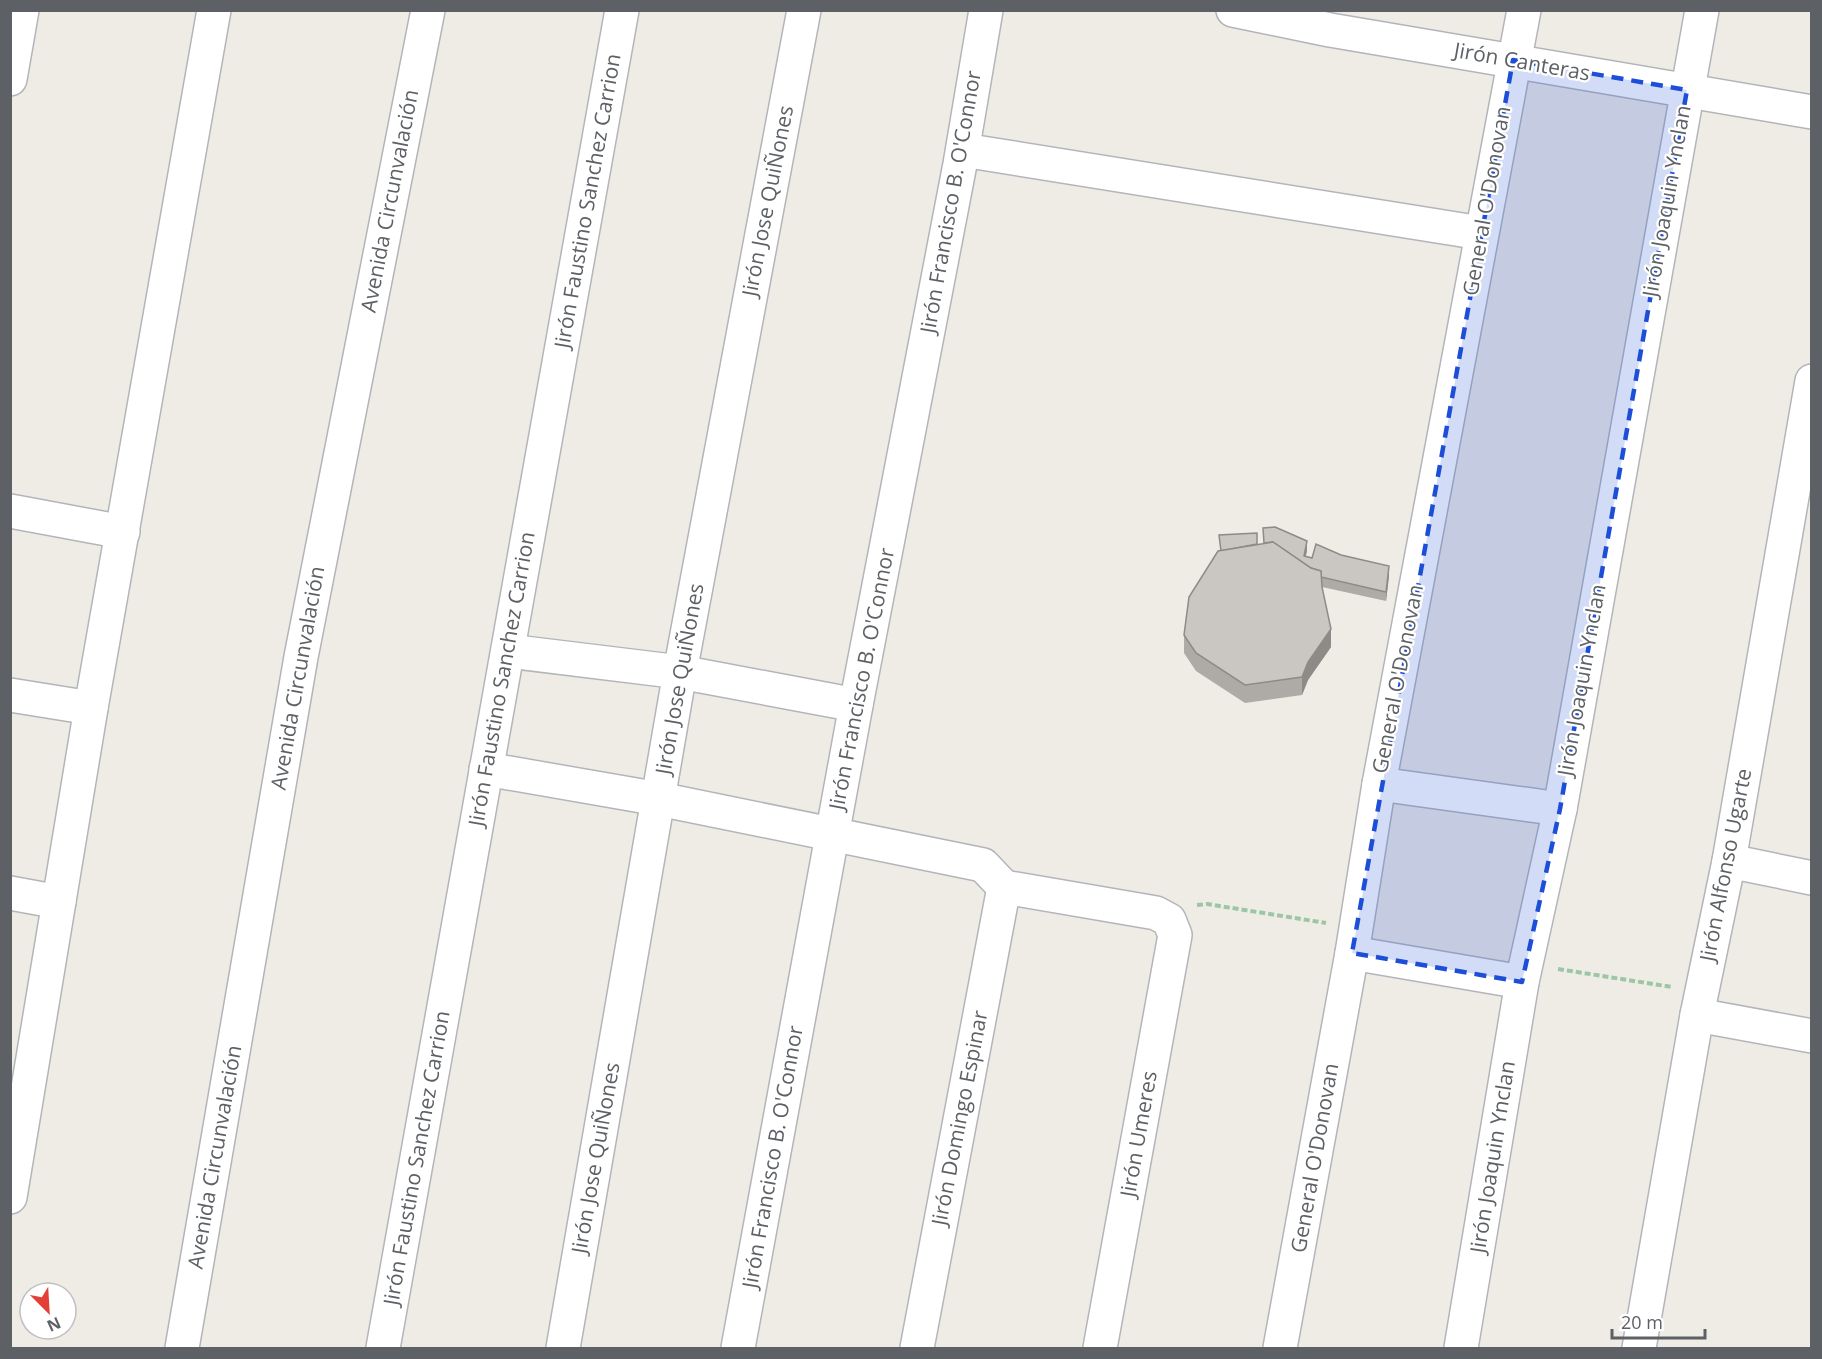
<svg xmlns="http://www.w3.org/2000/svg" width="1822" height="1359" font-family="'Open Sans',sans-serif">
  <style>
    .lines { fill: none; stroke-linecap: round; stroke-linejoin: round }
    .street-casing { stroke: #b2b6ba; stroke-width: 36 }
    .secondary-casing { stroke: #b1b5b9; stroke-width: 36 }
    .path { stroke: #9cc6a6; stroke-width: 4; stroke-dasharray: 6 3; stroke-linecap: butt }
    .street { stroke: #fff; stroke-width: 33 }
    .secondary { stroke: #fff; stroke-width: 33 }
    .wall { fill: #aeaba7 }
    .shaded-wall { fill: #8d8b88 }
    .building { fill: #cac7c2; stroke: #8d8b88; stroke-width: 1.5 }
    .marked { fill: #1d4ed8; fill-opacity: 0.2; stroke: #1d4ed8; stroke-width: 4.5; stroke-dasharray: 12 8; stroke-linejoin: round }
    .labels { text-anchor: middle; stroke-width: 4.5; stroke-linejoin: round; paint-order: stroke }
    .street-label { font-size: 21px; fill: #5d6165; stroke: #fff }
  </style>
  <rect width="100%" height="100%" fill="#efece5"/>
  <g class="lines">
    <defs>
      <g id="street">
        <polyline points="10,79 22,10"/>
        <polyline points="963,150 1481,233"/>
        <polyline points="10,511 123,532"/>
        <polyline points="508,651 680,672 856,705"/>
        <polyline points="10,695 91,708"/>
        <polyline points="486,769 659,799 983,865 1004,887"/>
        <polyline points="1379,784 1560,809"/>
        <polyline points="1729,861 1812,878"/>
        <polyline points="1004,887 1156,913 1169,920 1175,935 1100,1348"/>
        <polyline points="10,893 59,902"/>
        <polyline points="1352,953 1522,982"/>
        <polyline points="1697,1015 1812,1036"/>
        <polyline points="10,1197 91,708 214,10"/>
        <polyline points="383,1348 622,10"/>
        <polyline points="563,1348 680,672 804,10"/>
        <polyline points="738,1348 856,705 960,164 986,10"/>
        <polyline points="917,1348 1004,887"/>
        <polyline points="1280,1348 1352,953 1379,784 1524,10"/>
        <polyline points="1461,1348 1522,982 1560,809 1702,10"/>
        <polyline points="1639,1348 1697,1015 1729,861 1812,381"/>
      </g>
      <g id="secondary">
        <polyline points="1233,10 1330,30 1812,112"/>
        <polyline points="182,1348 301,657 428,10"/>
      </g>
    </defs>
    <use href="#street" class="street-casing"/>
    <use href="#secondary" class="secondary-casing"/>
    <g class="path">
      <polyline points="1197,905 1207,904 1326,923"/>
      <polyline points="1558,969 1672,987"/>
    </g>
    <use href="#street" class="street"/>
    <use href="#secondary" class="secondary"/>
  </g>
  <polygon class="wall" points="1257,544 1307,550 1306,556 1389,576 1386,601 1322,587 1331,647 1308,680 1302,695 1245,703 1196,671 1184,653 1184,635"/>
  <g class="shaded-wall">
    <polygon points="1307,541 1307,550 1304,565 1304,556"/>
    <polygon points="1389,566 1389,576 1386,601 1386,592"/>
    <polygon points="1331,629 1331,647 1308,680 1302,695 1302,677 1308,662"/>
  </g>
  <g class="building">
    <polygon points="1275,527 1307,541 1304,556 1312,558 1316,544 1341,555 1389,566 1386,592 1321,577 1321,571 1311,568 1273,542 1264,543 1263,528"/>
    <polygon points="1257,533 1257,544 1221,551 1219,535"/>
    <polygon points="1273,542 1311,568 1321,571 1322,587 1331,629 1308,662 1302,677 1245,685 1196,653 1184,635 1189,597 1218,551"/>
  </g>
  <path class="marked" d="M1513 60 1687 90 1560 809 1522 982 1352 953Z"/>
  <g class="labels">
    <g class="street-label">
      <text transform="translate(1522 62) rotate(10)" y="7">Jirón Canteras</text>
      <text transform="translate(390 201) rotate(-79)" y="7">Avenida Circunvalación</text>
      <text transform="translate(588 201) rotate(-80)" y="7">Jirón Faustino Sanchez Carrion</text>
      <text transform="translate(768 201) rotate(-79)" y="7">Jirón Jose QuiÑones</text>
      <text transform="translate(1487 201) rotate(-80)" y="7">General O'Donovan</text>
      <text transform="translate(1667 201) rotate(-80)" y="7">Jirón Joaquin Ynclan</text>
      <text transform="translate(951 202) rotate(-80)" y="7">Jirón Francisco B. O'Connor</text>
      <text transform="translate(298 678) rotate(-80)" y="7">Avenida Circunvalación</text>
      <text transform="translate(502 679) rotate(-80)" y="7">Jirón Faustino Sanchez Carrion</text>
      <text transform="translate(680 679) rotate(-80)" y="7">Jirón Jose QuiÑones</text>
      <text transform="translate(862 679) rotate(-79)" y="7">Jirón Francisco B. O'Connor</text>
      <text transform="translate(1398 679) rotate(-79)" y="7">General O'Donovan</text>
      <text transform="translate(1582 680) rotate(-80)" y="7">Jirón Joaquin Ynclan</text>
      <text transform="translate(1726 865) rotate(-79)" y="7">Jirón Alfonso Ugarte</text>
      <text transform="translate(960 1118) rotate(-79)" y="7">Jirón Domingo Espinar</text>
      <text transform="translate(1139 1134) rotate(-80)" y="7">Jirón Umeres</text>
      <text transform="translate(215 1157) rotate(-80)" y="7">Avenida Circunvalación</text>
      <text transform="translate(773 1157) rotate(-80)" y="7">Jirón Francisco B. O'Connor</text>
      <text transform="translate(1493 1157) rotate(-81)" y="7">Jirón Joaquin Ynclan</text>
      <text transform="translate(417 1158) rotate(-80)" y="7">Jirón Faustino Sanchez Carrion</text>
      <text transform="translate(596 1158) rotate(-80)" y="7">Jirón Jose QuiÑones</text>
      <text transform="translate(1315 1158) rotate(-80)" y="7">General O'Donovan</text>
    </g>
  </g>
  <rect width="1822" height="1359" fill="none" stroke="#5d6165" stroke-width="24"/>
  <g transform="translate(48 1311) rotate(156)"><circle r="28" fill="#ffffff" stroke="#bec0c1" stroke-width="1.5"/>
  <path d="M0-4.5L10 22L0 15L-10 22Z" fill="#e43f36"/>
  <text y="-9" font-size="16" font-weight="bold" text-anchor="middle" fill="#5d6165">N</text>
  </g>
  <path d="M1612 1329v9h93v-9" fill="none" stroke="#5d6165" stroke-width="3"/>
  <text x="1621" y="1329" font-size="18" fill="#5d6165" stroke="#ffffff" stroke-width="4.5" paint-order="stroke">20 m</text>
</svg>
